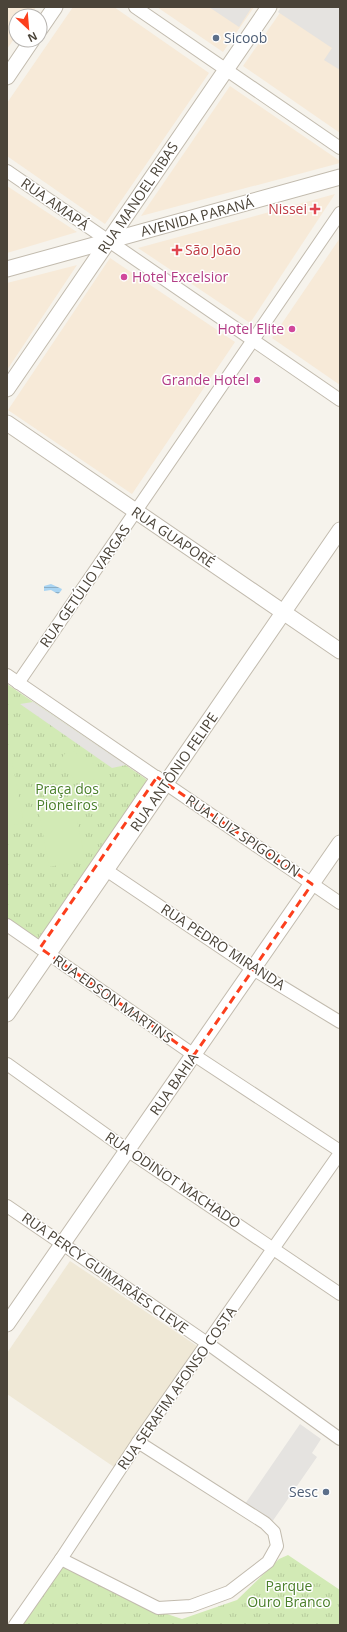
<svg xmlns="http://www.w3.org/2000/svg" width="347" height="1632" font-family="'Open Sans',sans-serif">
  <style>
    .commercial { fill: #f7ead8 }
    .education { fill: #efe8d6 }
    .grass { fill: url(#grass-tufts) }
    .pitch { fill: #d2eab5 }
    .parking { fill: #e5e3e0 }
    .water { fill: url(#water-rules) }
    .lines { fill: none; stroke-linecap: round; stroke-linejoin: round }
    .minor-casing { stroke: #c2bbae; stroke-width: 14 }
    .tertiary-casing { stroke: #c2bbae; stroke-width: 17 }
    .minor { stroke: #fff; stroke-width: 12 }
    .tertiary { stroke: #fff; stroke-width: 15 }
    .marked { fill: none; stroke: #fc3f1d; stroke-width: 3; stroke-dasharray: 8 5; stroke-linejoin: round }
    .service-dot { fill: #5c6f8a; stroke: #fff; stroke-width: 1.5 }
    .health-dot { fill: #e0444e; stroke: #fff; stroke-width: 1.5 }
    .hotel-dot { fill: #d1479c; stroke: #fff; stroke-width: 1.5 }
    .labels { text-anchor: middle; stroke-width: 3; stroke-linejoin: round; paint-order: stroke }
    .service-label { font-size: 14px; fill: #4e5e75; stroke: #fff; text-anchor: start }
    .street-label { font-size: 14px; fill: #4b4439; stroke: #fff }
    .health-label { font-size: 14px; fill: #be3a42; stroke: #fff; text-anchor: end }
    .hotel-label { font-size: 14px; fill: #b23c85; stroke: #fff; text-anchor: end }
    .park-label { font-size: 14px; fill: #4a7f2a; stroke: #fff }
  </style>
  <defs>
    <pattern id="grass-tufts" width="24" height="20" patternUnits="userSpaceOnUse"><rect width="24" height="20" fill="#d2eab5"/><path d="M3 7l-1-3M5 7V3M7 7l1-3M15 17l-1-3M17 17v-4M19 17l1-3" fill="none" stroke="#b6ca9c"/></pattern>
    <pattern id="water-rules" width="6" height="5" patternUnits="userSpaceOnUse"><rect width="6" height="5" fill="#a9d4f2"/><path d="M0 2.5h6" fill="none" stroke="#8caec5"/></pattern>
  </defs>
  <rect width="100%" height="100%" fill="#f6f3ec"/>
  <g class="commercial">
    <polygon points="7,7 36,7 30,16 16,16 16,36 7,49"/>
    <polygon points="73,7 114,7 209,73 105,224 7,156 7,103"/>
    <polygon points="157,7 254,7 223,52"/>
    <polygon points="284,7 340,7 340,133 243,66"/>
    <polygon points="230,86 340,161 340,163 141,216"/>
    <polygon points="7,186 77,232 7,253"/>
    <polygon points="335,194 250,323 138,248"/>
    <polygon points="340,238 340,385 272,338"/>
    <polygon points="110,258 235,342 132,494 8,410"/>
    <polygon points="77,265 7,370 7,283"/>
  </g>
  <polygon class="education" points="70,1261 197,1346 114,1467 7,1394 7,1353"/>
  <g class="grass">
    <polygon points="7,684 146,779 148,782 39,939 7,920"/>
    <polygon points="288,1555 340,1590 340,1625 22,1625 63,1565 155,1610 182,1619 237,1600 279,1559"/>
  </g>
  <g class="pitch">
    <polygon points="69,748 101,769 88,787 56,766"/>
    <polygon points="12,762 24,823 7,826 7,763"/>
    <polygon points="73,799 85,860 49,867 38,806"/>
  </g>
  <g class="parking">
    <polygon points="209,7 252,7 239,27"/>
    <polygon points="281,7 340,7 340,70 324,60 332,48 278,12"/>
    <polygon points="33,702 126,765 112,768 20,704"/>
    <polygon points="300,1424 321,1439 312,1453 317,1457 272,1522 245,1504"/>
  </g>
  <polygon class="water" points="51,584 62,589 61,591 58,594 51,590 44,591 44,586"/>
  <g class="lines">
    <defs>
      <g id="minor">
        <polyline points="135,7 340,148"/>
        <polyline points="7,171 340,400"/>
        <polyline points="7,675 340,903"/>
        <polyline points="18,683 340,213"/>
        <polyline points="106,870 253,969 340,1022"/>
        <polyline points="7,925 194,1055 340,1151"/>
        <polyline points="40,948 157,777"/>
        <polyline points="7,1064 127,1150 340,1294"/>
        <polyline points="7,1206 207,1343 340,1439"/>
        <polyline points="61,1559 158,1608 191,1606 229,1592 268,1562 277,1546 274,1532 265,1523 138,1442"/>
        <polyline points="15,1625 61,1559 138,1442 340,1153"/>
      </g>
      <g id="tertiary">
        <polyline points="40,29 55,7"/>
        <polyline points="7,77 32,40"/>
        <polyline points="7,269 340,177"/>
        <polyline points="7,389 269,7"/>
        <polyline points="7,423 340,651"/>
        <polyline points="7,1014 340,530"/>
        <polyline points="7,1324 340,843"/>
      </g>
    </defs>
    <use href="#minor" class="minor-casing"/>
    <use href="#tertiary" class="tertiary-casing"/>
    <use href="#minor" class="minor"/>
    <use href="#tertiary" class="tertiary"/>
  </g>
  <path class="marked" d="M157 777 312 884 194 1055 40 948Z"/>
  <g class="service-dot">
    <circle cx="216" cy="38" r="4"/>
    <circle cx="326" cy="1492" r="4"/>
  </g>
  <g class="health-dot">
    <path d="M313 203h4v4h4v4h-4v4h-4v-4h-4v-4h4z"/>
    <path d="M175 244h4v4h4v4h-4v4h-4v-4h-4v-4h4z"/>
  </g>
  <g class="hotel-dot">
    <circle cx="124" cy="277" r="4"/>
    <circle cx="292" cy="329" r="4"/>
    <circle cx="257" cy="380" r="4"/>
  </g>
  <g class="labels">
    <g class="service-label">
      <text x="224" y="43">Sicoob</text>
      <text x="318" y="1497" text-anchor="end">Sesc</text>
    </g>
    <g class="street-label">
      <text transform="translate(138 198) rotate(-56)" y="5">RUA MANOEL RIBAS</text>
      <text transform="translate(55 204) rotate(35)" y="5">RUA AMAPÁ</text>
      <text transform="translate(197 217) rotate(-15)" y="5">AVENIDA PARANÁ</text>
      <text transform="translate(173 537) rotate(34)" y="5">RUA GUAPORÉ</text>
      <text transform="translate(85 586) rotate(-55)" y="5">RUA GETÚLIO VARGAS</text>
      <text transform="translate(174 772) rotate(-55)" y="5">RUA ANTÔNIO FELIPE</text>
      <text transform="translate(243 836) rotate(34)" y="5">RUA LUIZ SPIGOLON</text>
      <text transform="translate(223 947) rotate(33)" y="5">RUA PEDRO MIRANDA</text>
      <text transform="translate(113 999) rotate(35)" y="5">RUA EDSON MARTINS</text>
      <text transform="translate(174 1084) rotate(-55)" y="5">RUA BAHIA</text>
      <text transform="translate(173 1180) rotate(34)" y="5">RUA ODINOT MACHADO</text>
      <text transform="translate(105 1273) rotate(35)" y="5">RUA PERCY GUIMARÃES CLEVE</text>
      <text transform="translate(177 1388) rotate(-55)" y="5">RUA SERAFIM AFONSO COSTA</text>
    </g>
    <g class="health-label">
      <text x="307" y="214">Nissei</text>
      <text x="185" y="255" text-anchor="start">São João</text>
    </g>
    <g class="hotel-label">
      <text x="132" y="282" text-anchor="start">Hotel Excelsior</text>
      <text x="284" y="334">Hotel Elite</text>
      <text x="249" y="385">Grande Hotel</text>
    </g>
    <g class="park-label">
      <text x="67" y="794">Praça dos<tspan x="67" dy="16">Pioneiros</tspan></text>
      <text x="289" y="1591">Parque<tspan x="289" dy="16">Ouro Branco</tspan></text>
    </g>
  </g>
  <rect width="347" height="1632" fill="none" stroke="#4b4439" stroke-width="16"/>
  <g transform="translate(28 28) rotate(154)"><circle r="19" fill="#ffffff" stroke="#b7b4b0"/>
  <path d="M0-3L7 15L0 10L-7 15Z" fill="#fc3f1d"/>
  <text y="-6" font-size="11" font-weight="bold" text-anchor="middle" fill="#4b4439">N</text>
  </g>
</svg>
